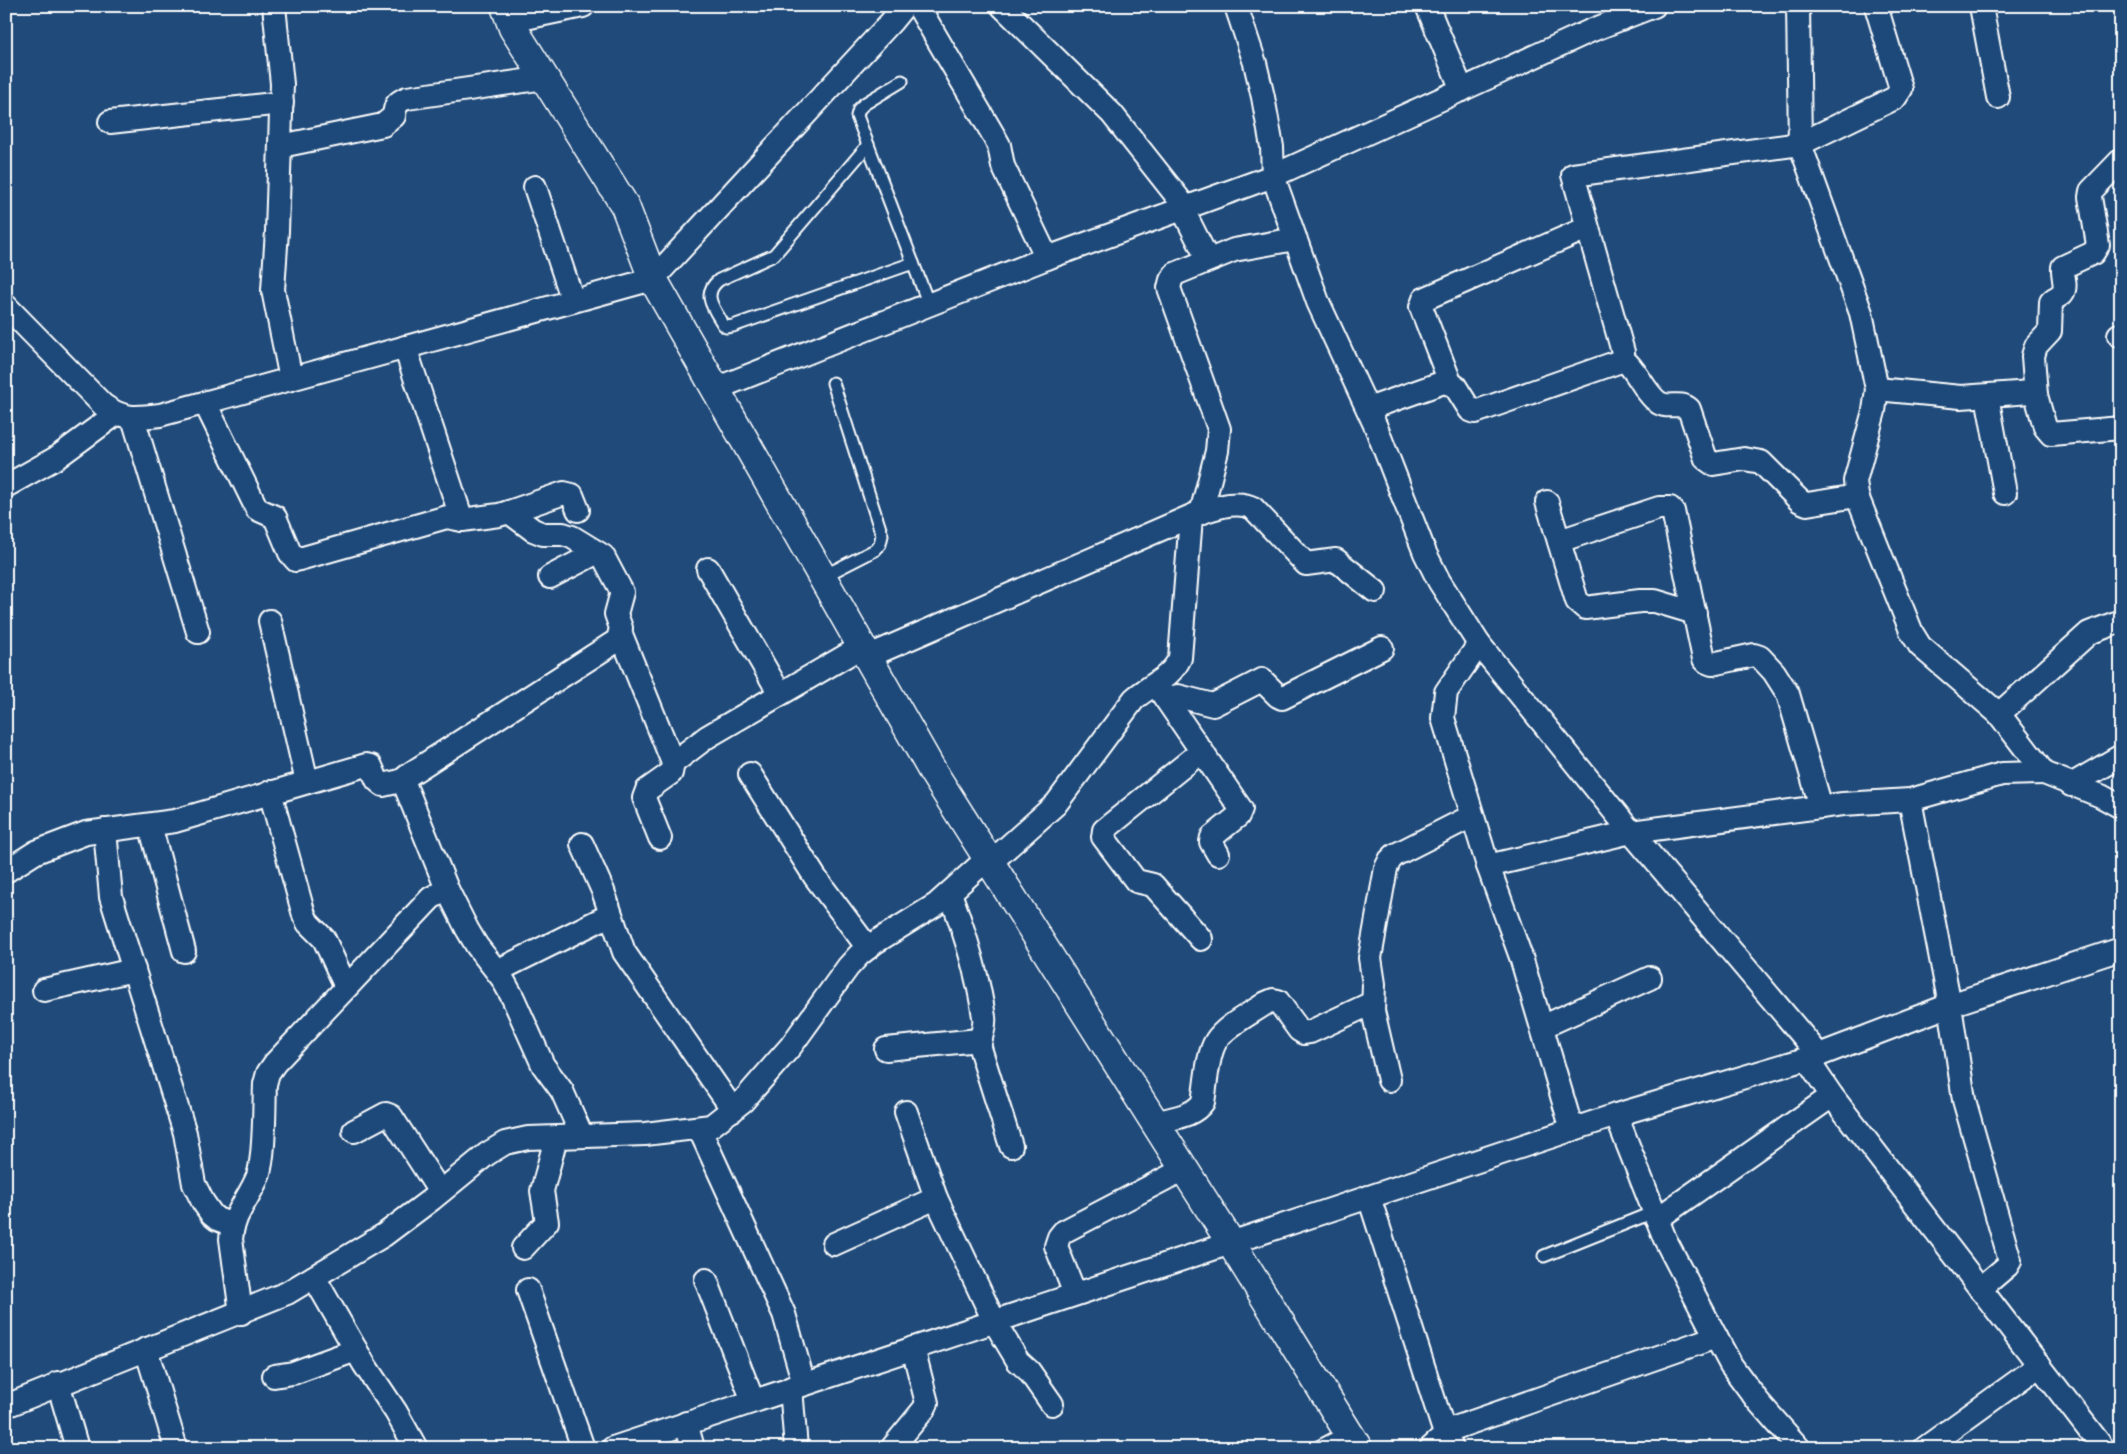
<svg xmlns="http://www.w3.org/2000/svg" width="2127" height="1454" font-family="Caveat,sans-serif">
  <style>
    .lines { fill: none; stroke-linecap: round; stroke-linejoin: round }
    .lane-casing { stroke: #fff; stroke-width: 15 }
    .street-casing { stroke: #fff; stroke-width: 26 }
    .secondary-casing { stroke: #fff; stroke-width: 31 }
    .lane { stroke: #1f4a7a; stroke-width: 11 }
    .street { stroke: #1f4a7a; stroke-width: 22 }
    .secondary { stroke: #1f4a7a; stroke-width: 28 }
  </style>
  <rect width="100%" height="100%" fill="#1f4a7a"/>
  <filter id="ink" filterUnits="userSpaceOnUse"><feTurbulence type="fractalNoise" baseFrequency=".02" numOctaves="2"/><feDisplacementMap in="SourceGraphic" scale="10" xChannelSelector="R" yChannelSelector="G"/><feConvolveMatrix kernelMatrix="1 2 1 2 8 2 1 2 1" color-interpolation-filters="sRGB"/></filter>
  <g filter="url(#ink)">
    <g class="lines">
      <defs>
        <g id="lane">
          <polyline points="902,81 864,104 859,109 857,116 929,305"/>
          <path d="M868 145 774 255 719 280C701 294 714 309 723 324L726 327 733 326 913 263"/>
          <polyline points="822,577 875,550 880,544 882,535 833,383"/>
          <polyline points="1544,1256 1654,1212"/>
          <polyline points="1316,1448 1348,1431"/>
        </g>
        <g id="street">
          <polyline points="274,6 282,84 277,231 273,290 291,379"/>
          <polyline points="918,6 994,136 999,145 1003,166 1047,258"/>
          <polyline points="1002,6 1112,114 1187,209"/>
          <polyline points="1236,6 1255,63 1263,97 1272,147 1273,176 1318,302 1376,427 1425,553 1439,581 1479,644 1631,832 1819,1055"/>
          <polyline points="1427,6 1462,90"/>
          <polyline points="1798,6 1800,144 1861,313 1877,389 1874,411 1855,481 1857,496 1912,633 1920,646 1999,714 2044,773 2101,796 2121,807"/>
          <polyline points="1981,6 1998,97"/>
          <polyline points="511,21 583,6"/>
          <polyline points="110,122 282,103"/>
          <path d="M281 146 383 125 394 116C395 106 396 102 407 98L545 78"/>
          <polyline points="535,187 573,301"/>
          <polyline points="1183,210 1208,260"/>
          <path d="M6 306 103 405C124 420 136 418 160 415L653 279 891 22 904 6"/>
          <polyline points="2119,335 2121,335"/>
          <polyline points="405,347 462,520"/>
          <path d="M1622 358C1637 369 1645 394 1659 403 1669 409 1680 401 1689 409L1706 459 1713 464 1744 459 1761 462 1800 501 1807 504 1857 496"/>
          <polyline points="1450,382 1421,307 1424,299 1587,228"/>
          <polyline points="715,389 1047,258 1273,176 1590,31 1654,6"/>
          <polyline points="1877,389 1961,397 2031,392 2036,395 2045,427 2051,434 2121,428"/>
          <path d="M2036 395 2033 356 2036 346 2050 331 2051 302C2054 297 2061 297 2063 292 2067 285 2062 275 2063 267L2093 253 2098 245 2090 197 2091 191 2121 160"/>
          <polyline points="1987,396 2005,493"/>
          <polyline points="205,403 257,509 275,517 290,553 296,560 447,517 462,520 499,515 509,512 533,530 543,534 563,534 572,537 603,556 622,592 616,614 621,628 618,640 410,774 405,778 404,783 447,889 467,929 477,946 502,978 513,998 543,1065 562,1091 582,1136"/>
          <polyline points="1368,409 1444,382 1455,386 1470,410 1475,412 1618,362 1622,358 1623,352 1573,175 1800,144 1895,98 1901,89 1876,6"/>
          <polyline points="133,418 198,632"/>
          <polyline points="6,486 56,458 116,414"/>
          <polyline points="1547,502 1577,601 1585,608 1640,601 1655,601 1695,613"/>
          <polyline points="509,512 564,493 572,495 578,510"/>
          <polyline points="1201,513 1217,451 1219,429 1169,288 1171,280 1175,274 1234,250 1295,239"/>
          <polyline points="1559,541 1659,508 1670,508 1673,511 1704,659 1707,662 1712,664 1754,655 1760,657 1774,672 1788,694 1821,807"/>
          <polyline points="708,569 780,694"/>
          <polyline points="550,577 596,553"/>
          <polyline points="270,621 307,782"/>
          <polyline points="621,634 673,763 671,773 647,790 644,798 660,838"/>
          <polyline points="1479,644 1446,692 1443,718 1488,866 1521,957 1572,1130"/>
          <path d="M867 657 1196 514C1213 509 1236 499 1253 508L1306 564 1336 560 1375 591"/>
          <polyline points="1159,689 1241,809 1238,816 1212,837 1211,842 1218,854"/>
          <polyline points="1166,699 1178,696 1213,705 1262,680 1278,696 1282,698 1382,648"/>
          <polyline points="1999,714 2089,633 2121,621"/>
          <polyline points="673,763 707,737 861,647"/>
          <polyline points="750,774 815,877 868,948"/>
          <polyline points="2071,785 2121,756"/>
          <polyline points="270,792 304,915 308,923 324,939 346,987"/>
          <polyline points="1910,800 1950,1005 1964,1100 2010,1261 2007,1266 1980,1289"/>
          <polyline points="150,825 184,951"/>
          <polyline points="105,830 111,897 185,1133 194,1184 203,1202 212,1215 217,1219 233,1225"/>
          <polyline points="582,844 603,891 624,952 733,1110"/>
          <path d="M990 863 1056 804 1134 699C1150 685 1171 678 1180 658L1191 517"/>
          <polyline points="1488,866 1631,832 1843,804 1910,800 2002,774 2044,773"/>
          <polyline points="6,871 36,852 86,833 175,821 366,765 371,766 377,780 383,785 405,780"/>
          <path d="M950 893C965 933 978 974 984 1017 986 1028 979 1037 980 1048L1011 1146"/>
          <polyline points="1201,939 1153,885 1136,881 1103,837 1104,830 1202,751"/>
          <polyline points="497,971 610,915"/>
          <polyline points="44,990 134,970"/>
          <polyline points="1542,1027 1650,978"/>
          <polyline points="886,1049 979,1040"/>
          <polyline points="1807,1059 1832,1096 2103,1448"/>
          <polyline points="1389,1080 1373,1011 1374,984 1370,958 1386,868 1390,860 1395,855 1472,816"/>
          <polyline points="906,1112 936,1198 994,1321 1018,1361 1029,1371 1052,1404"/>
          <polyline points="1616,1115 1665,1239 1716,1337 1731,1365 1757,1400 1799,1448"/>
          <path d="M1155 1123C1171 1118 1193 1117 1203 1102 1206 1085 1207 1055 1216 1041 1225 1026 1252 1013 1266 1003L1273 1000 1278 1001 1299 1030 1304 1033 1310 1032 1372 1003"/>
          <polyline points="699,1128 784,1314 804,1384"/>
          <polyline points="354,1131 386,1114 391,1116 440,1192"/>
          <polyline points="1369,1197 1445,1434 1452,1447"/>
          <polyline points="1657,1219 1832,1096"/>
          <polyline points="834,1244 936,1198"/>
          <polyline points="523,1248 547,1222 542,1191 556,1138"/>
          <polyline points="314,1277 364,1364 396,1412 416,1448"/>
          <polyline points="706,1280 753,1401"/>
          <polyline points="528,1290 583,1448"/>
          <polyline points="1075,1294 1056,1246 1059,1237 1063,1232 1184,1169"/>
          <path d="M241 1313 231 1239C233 1213 249 1199 258 1176 265 1156 264 1108 265 1084L268 1073 275 1063 431 898 447 889"/>
          <polyline points="146,1349 176,1448"/>
          <polyline points="274,1376 293,1373 356,1350"/>
          <polyline points="58,1383 77,1448"/>
          <polyline points="791,1388 796,1448"/>
          <polyline points="6,1406 287,1293 384,1235 432,1199 487,1154 505,1143 528,1138 645,1134 711,1126 743,1101 791,1046 848,967 859,955 874,943 937,904 987,859"/>
          <polyline points="686,1423 693,1448"/>
          <polyline points="613,1448 1616,1115 1819,1055 1950,1005 2121,949"/>
          <polyline points="892,1448 924,1409 927,1403 913,1348"/>
          <polyline points="1431,1448 1452,1429 1716,1337"/>
          <polyline points="1925,1448 2040,1365"/>
        </g>
        <polyline id="secondary" points="505,6 513,28 625,206 653,279 933,772 1231,1243 1358,1448"/>
      </defs>
      <use href="#lane" class="lane-casing"/>
      <use href="#street" class="street-casing"/>
      <use href="#secondary" class="secondary-casing"/>
      <use href="#lane" class="lane"/>
      <use href="#street" class="street"/>
      <use href="#secondary" class="secondary"/>
    </g>
  </g>
  <rect width="2127" height="1454" fill="none" stroke="#1f4a7a" stroke-width="25"/>
  <rect x="12" y="12" width="2102" height="1429" fill="none" stroke="#fff" stroke-width="2" filter="url(#ink)"/>
</svg>
